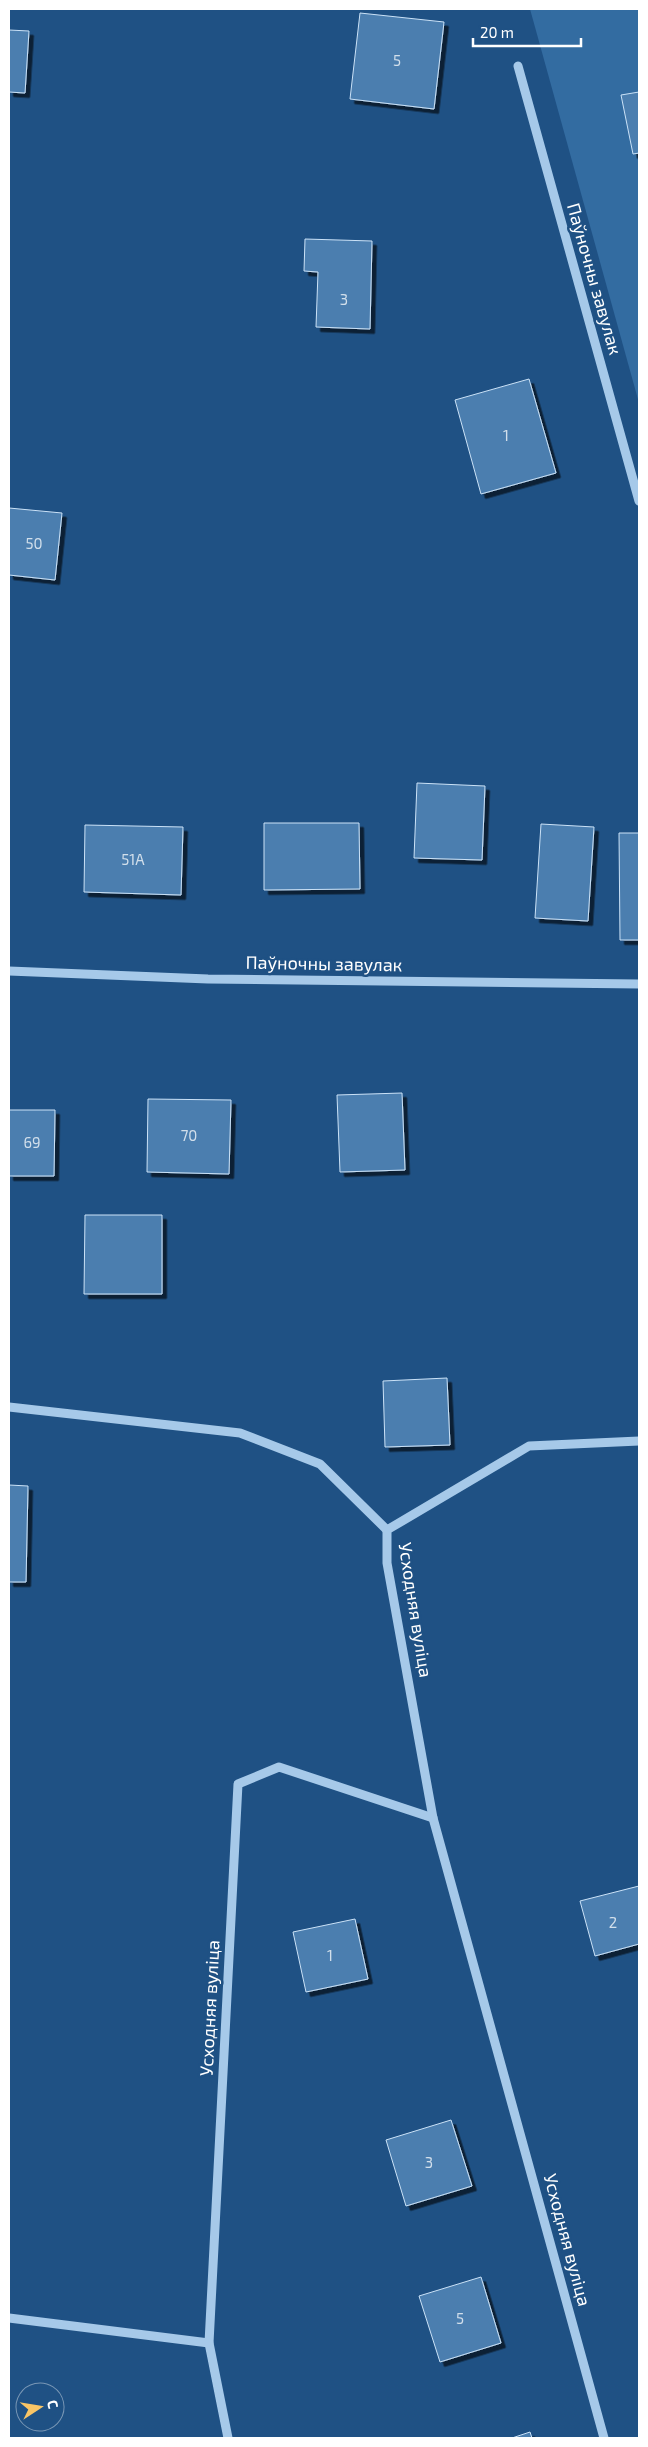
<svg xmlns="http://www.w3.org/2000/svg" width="648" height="2447" font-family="'Exo 2',sans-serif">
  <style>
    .green { fill: #336ca1 }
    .building { fill: #4b7eaf; stroke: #cbe2f7; filter: url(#shadow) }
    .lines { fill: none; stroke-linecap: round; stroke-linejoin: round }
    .minor { stroke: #a6c9e9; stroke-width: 9 }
    .labels { text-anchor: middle; stroke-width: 5; stroke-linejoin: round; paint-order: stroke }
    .number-label { font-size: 15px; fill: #d2dfeb }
    .street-label { font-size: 18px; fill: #fff; stroke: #1f5184 }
  </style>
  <defs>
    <filter id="shadow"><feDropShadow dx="4.5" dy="4.5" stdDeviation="0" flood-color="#0009"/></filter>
  </defs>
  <rect width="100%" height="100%" fill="#1f5184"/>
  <polygon class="green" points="530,9 639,9 639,403"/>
  <g class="building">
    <polygon points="360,13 444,22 434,109 350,99"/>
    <polygon points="9,30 29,31 25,93 9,92"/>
    <polygon points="639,92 639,153 633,154 621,95"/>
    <polygon points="305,239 372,241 370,329 316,327 318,272 304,271"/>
    <polygon points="529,379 556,473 481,494 455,400"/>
    <polygon points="9,508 62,513 55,580 9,575"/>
    <polygon points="417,783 485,786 482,860 414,858"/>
    <polygon points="264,823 359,823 360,889 264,890"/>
    <polygon points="541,824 594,827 588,921 535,918"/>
    <polygon points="85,825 183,827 181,895 84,892"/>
    <polygon points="619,833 639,833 639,940 620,940"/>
    <polygon points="402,1093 405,1170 340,1172 337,1095"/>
    <polygon points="148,1099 231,1100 229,1174 147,1172"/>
    <polygon points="9,1110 55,1110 54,1176 9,1176"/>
    <polygon points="85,1215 162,1215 162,1294 84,1294"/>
    <polygon points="447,1378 450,1445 385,1447 383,1381"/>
    <polygon points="9,1485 28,1486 26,1582 9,1582"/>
    <polygon points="639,1886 639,1944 595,1956 580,1901"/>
    <polygon points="355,1919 368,1979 306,1992 293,1932"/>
    <polygon points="451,2120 472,2186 406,2206 386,2140"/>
    <polygon points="481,2277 501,2343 440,2362 419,2296"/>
    <polygon points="530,2432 532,2438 512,2438"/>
  </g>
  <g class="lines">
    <g class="minor">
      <polyline points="518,66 639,501"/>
      <polyline points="9,971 208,979 639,984"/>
      <polyline points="9,1407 240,1433 320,1464 387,1530"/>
      <polyline points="9,2318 209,2343"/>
      <polyline points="228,2438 209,2343 238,1784 279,1767 433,1818"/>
      <polyline points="604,2438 433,1818 387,1563 387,1530 529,1446 639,1441"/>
    </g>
  </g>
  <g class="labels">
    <g class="number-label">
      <text x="397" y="66">5</text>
      <text x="344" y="305">3</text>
      <text x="506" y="441">1</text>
      <text x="34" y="549">50</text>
      <text x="133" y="865">51А</text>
      <text x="189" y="1141">70</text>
      <text x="32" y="1148">69</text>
      <text x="613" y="1928">2</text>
      <text x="330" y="1961">1</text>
      <text x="429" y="2168">3</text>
      <text x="460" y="2324">5</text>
    </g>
    <g class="street-label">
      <text transform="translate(594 279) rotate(74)" y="6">Паўночны завулак</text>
      <text transform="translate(324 964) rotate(1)" y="6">Паўночны завулак</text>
      <text transform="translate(415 1610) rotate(81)" y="6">Усходняя вуліца</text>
      <text transform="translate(210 2008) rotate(-87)" y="6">Усходняя вуліца</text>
      <text transform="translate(567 2240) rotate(75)" y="6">Усходняя вуліца</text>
    </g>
  </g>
  <rect width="648" height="2447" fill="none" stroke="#ffffff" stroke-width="20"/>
  <g transform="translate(40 2407) rotate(78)"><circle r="24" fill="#1f5184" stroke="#7997b5"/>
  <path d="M0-4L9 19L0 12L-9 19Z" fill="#f8c566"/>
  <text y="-8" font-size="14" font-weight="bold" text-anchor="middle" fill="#ffffff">С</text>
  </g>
  <path d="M473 38v8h108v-8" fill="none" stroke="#ffffff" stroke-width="2.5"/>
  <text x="480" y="38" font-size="15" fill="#ffffff" stroke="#1f5184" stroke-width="4" paint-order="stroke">20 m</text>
</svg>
